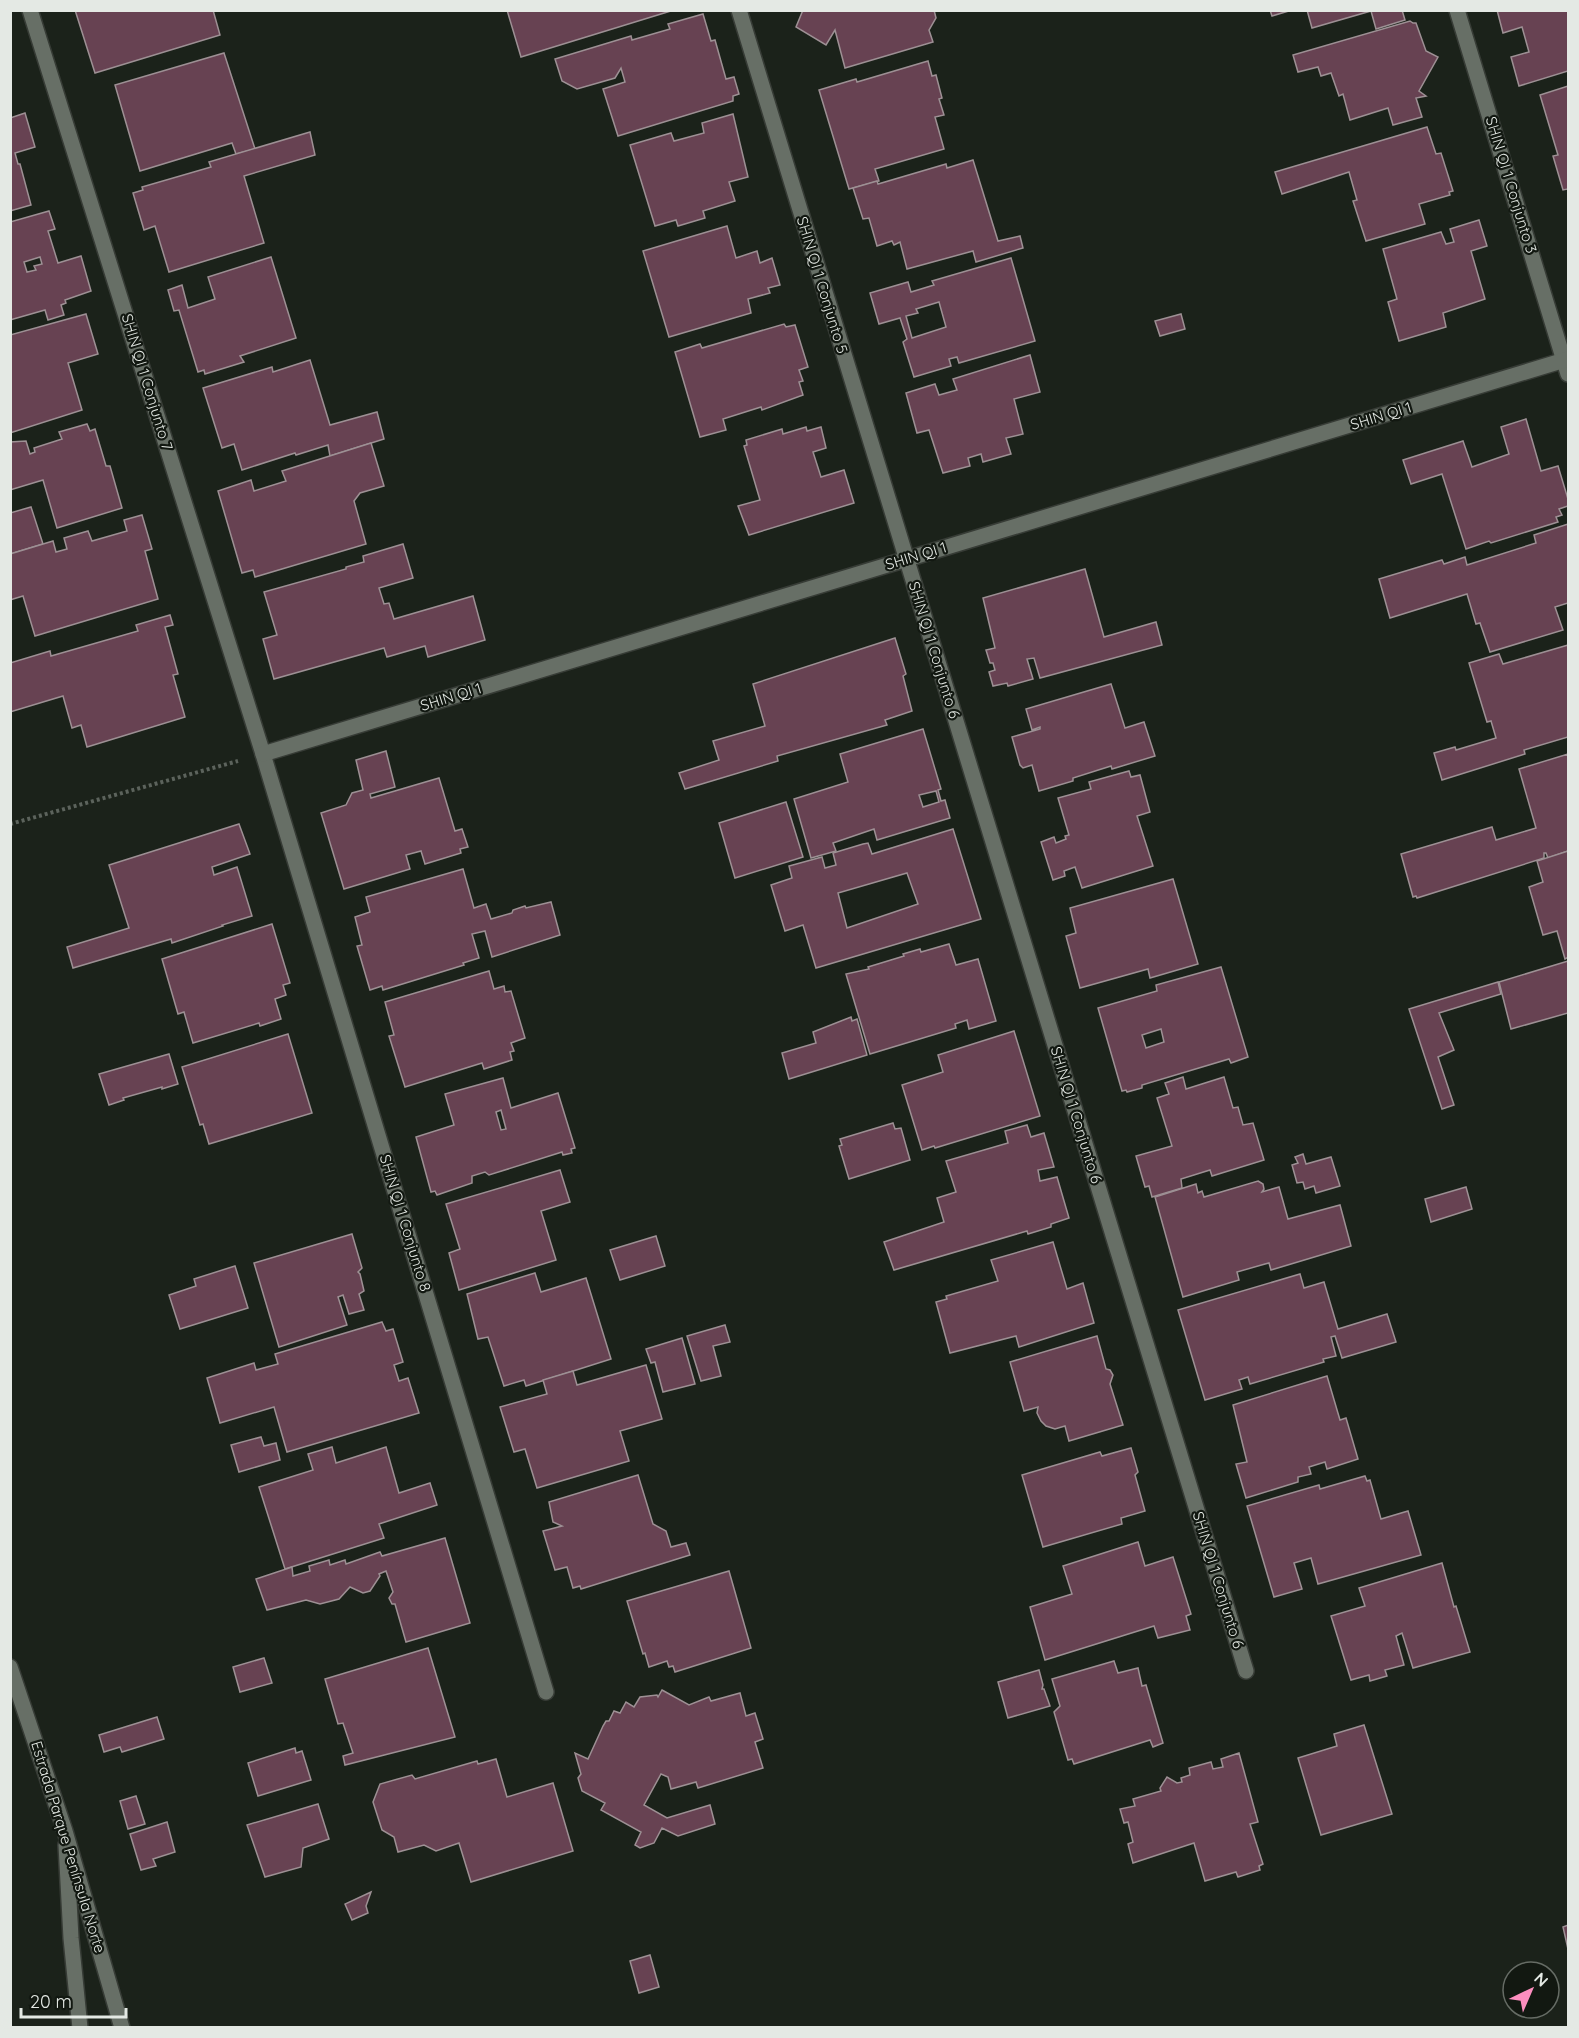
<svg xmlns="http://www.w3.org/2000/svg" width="1579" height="2038" font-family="Quicksand,sans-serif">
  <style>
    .building { fill: #674252; stroke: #9d9094; stroke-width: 1.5; fill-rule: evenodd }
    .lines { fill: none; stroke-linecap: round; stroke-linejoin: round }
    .service-casing { stroke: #373c36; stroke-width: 18 }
    .minor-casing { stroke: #373c36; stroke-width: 18 }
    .secondary-casing { stroke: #373c36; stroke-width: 18 }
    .path { stroke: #5c635c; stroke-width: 4; stroke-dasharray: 3 3; stroke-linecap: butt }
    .service { stroke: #676f66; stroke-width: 15 }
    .minor { stroke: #676f66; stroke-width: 15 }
    .secondary { stroke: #676f66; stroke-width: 15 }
    .labels { text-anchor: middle; stroke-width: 4.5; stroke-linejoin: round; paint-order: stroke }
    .street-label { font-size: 15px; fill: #e4e9e4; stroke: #121811 }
  </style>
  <rect width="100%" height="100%" fill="#1b221a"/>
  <g class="building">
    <polygon points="75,10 213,10 220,35 95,73"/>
    <polygon points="507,10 674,10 521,57"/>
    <polygon points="803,10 934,10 936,18 929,30 933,42 845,68 835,30 826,45 796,27"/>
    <polygon points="1270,10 1292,10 1272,16"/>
    <polygon points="1307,10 1402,10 1405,20 1376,29 1371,11 1312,28"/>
    <polygon points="1497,10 1568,10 1568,71 1519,86 1511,57 1529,52 1522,27 1503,33"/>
    <polygon points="703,14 711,41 715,40 726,79 734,77 739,94 733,96 733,101 618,136 603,89 625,82 621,68 615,78 577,89 562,81 555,59 631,36 632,40 670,29 668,24"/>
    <polygon points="1410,21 1413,23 1416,23 1426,51 1438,57 1419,91 1426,96 1416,98 1422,117 1393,125 1388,108 1350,120 1343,94 1339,96 1331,73 1321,76 1318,67 1298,72 1293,55"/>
    <polygon points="224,53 255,149 236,154 232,143 140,171 115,85"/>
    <polygon points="928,61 932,76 936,75 942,98 939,99 944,115 935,117 944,149 875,169 879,181 849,189 819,90 856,79 857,82"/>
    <polygon points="1568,86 1568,189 1563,190 1553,156 1558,155 1540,95"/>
    <polygon points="25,113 35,147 15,153 18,164 20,164 31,205 10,211 10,118"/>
    <polygon points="733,114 748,177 729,182 735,201 703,211 705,218 678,226 676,220 655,226 630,145 671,133 674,141 704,133 702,123"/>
    <polygon points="1427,127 1436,154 1441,153 1453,191 1449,192 1450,195 1419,204 1425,224 1366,241 1353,201 1357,200 1349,172 1282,194 1275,172"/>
    <polygon points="310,132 315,155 244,176 264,243 169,272 155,226 144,230 133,193 143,190 142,187 211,167 209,162"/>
    <polygon points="973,160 998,241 1020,236 1023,248 976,262 973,251 907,269 900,242 894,245 892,241 877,246 869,218 863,219 853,188 877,181 878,184 946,164 947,168"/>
    <path d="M49 211 55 229 48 231 58 263 81 256 91 291 65 300 66 303 61 305 64 315 48 320 45 310 10 320V222ZM40 257 42 264 34 266 36 270 27 272 24 262Z"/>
    <polygon points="1479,220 1487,246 1471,251 1485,299 1443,313 1446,327 1399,341 1388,302 1397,299 1383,249 1441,232 1446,244 1454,242 1450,229"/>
    <polygon points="727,226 736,258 757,251 760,263 772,258 780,285 768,288 770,293 748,299 751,313 669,337 643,251"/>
    <polygon points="271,257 296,338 240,356 244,362 205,374 204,370 198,372 179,310 174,311 168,290 182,285 188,308 215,299 208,277"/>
    <path d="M1011 258 1035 341 959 363 957 357 949 359 951 366 914 377 903 342 907 339 900 318 879 324 870 293 908 282 911 292 934 285 932 281ZM939 302 946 327 912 338 906 316 918 313 916 309Z"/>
    <polygon points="86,314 98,354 68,363 82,410 10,433 10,335"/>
    <polygon points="1181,314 1185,329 1160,336 1155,321"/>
    <polygon points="784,324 786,327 795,325 808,367 799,370 803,381 799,382 803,395 762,410 761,407 723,419 726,430 700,437 675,352 700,344 702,348"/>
    <polygon points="1030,355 1040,392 1014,399 1023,434 1006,438 1011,454 983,462 981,454 968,458 970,466 943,473 929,430 917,433 906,393 935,384 939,395 957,390 953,379"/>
    <polygon points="310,360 330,425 377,412 384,439 330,456 328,445 296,455 295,453 242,470 234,444 222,448 203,388 272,367 273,372"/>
    <polygon points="1526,419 1541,471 1558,466 1568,499 1568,506 1559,509 1562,515 1556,517 1558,522 1491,543 1489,541 1466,549 1442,474 1411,484 1403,460 1463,441 1472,467 1509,454 1501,427"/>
    <polygon points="87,424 90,431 95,429 106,466 110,466 122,508 57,528 43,480 10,490 10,442 26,441 30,454 35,452 34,448 62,439 59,432"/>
    <polygon points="806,427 807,431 821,427 826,448 813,452 821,477 844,470 854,503 749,535 738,506 760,500 744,446 747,445 746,440 782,429 783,434"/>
    <polygon points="371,443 384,486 360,493 354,501 366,544 255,577 253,570 242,573 218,491 251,480 254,491 286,481 282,471"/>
    <polygon points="31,507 43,544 10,554 10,513"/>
    <polygon points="142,515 152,549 145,551 158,599 35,636 23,596 10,600 10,554 53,541 56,552 67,549 64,538 88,531 92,541 127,531 124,520"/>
    <polygon points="1568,524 1568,603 1555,607 1563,630 1490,652 1480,623 1476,624 1467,594 1390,618 1379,579 1442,560 1444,564 1465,557 1467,565 1536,543 1534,535"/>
    <polygon points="403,544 413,578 379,588 384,604 389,603 394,619 473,596 485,640 428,657 425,646 387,657 384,648 274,679 263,639 277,635 264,592 346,569 346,567 364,562 363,556"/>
    <polygon points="1085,569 1104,637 1156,622 1162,645 1040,678 1034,658 1027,659 1033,679 1008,686 1007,683 993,686 989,672 995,670 993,663 990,663 986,650 995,648 983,598"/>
    <polygon points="170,615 173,625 165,627 178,674 173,675 185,717 87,747 81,725 72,728 63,696 10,712 10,663 50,651 51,656 138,631 136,625"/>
    <polygon points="895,638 906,674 903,676 912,711 885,720 887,725 777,756 778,761 685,789 679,773 719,760 713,741 765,726 753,684"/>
    <polygon points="1568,645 1568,737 1524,750 1525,754 1442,780 1434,753 1455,747 1456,750 1496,738 1491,721 1487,722 1469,663 1499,654 1503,664"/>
    <polygon points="1111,684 1125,728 1144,722 1155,756 1112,769 1111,766 1073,778 1073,781 1039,791 1032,765 1023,768 1020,765 1012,737 1040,729 1040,727 1032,730 1026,709"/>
    <path d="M923 729 941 789 938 790 941 801 945 800 950 818 877 840 874 829 833 843 836 851 811 858 794 799 848 782 840 754ZM936 791 939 802 923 807 919 795Z"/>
    <polygon points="386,751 395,787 370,794 371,798 439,778 455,831 462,829 468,847 460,849 461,853 425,864 421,851 406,855 410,869 344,889 321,813 346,805 352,793 363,790 356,760"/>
    <polygon points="1568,754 1568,851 1548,858 1546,853 1544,853 1544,858 1417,898 1416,896 1413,897 1401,854 1492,827 1496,840 1536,828 1519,769"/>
    <polygon points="1129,771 1131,777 1140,775 1150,812 1137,816 1153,866 1082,888 1075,867 1064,871 1065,876 1053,880 1041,842 1054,837 1056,843 1066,839 1065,836 1069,835 1058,798 1091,789 1089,782"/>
    <polygon points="786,802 803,857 735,878 719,823"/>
    <polygon points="239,824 250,854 212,867 214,875 237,867 252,916 222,925 223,926 172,943 171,939 73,968 67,947 129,928 109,865"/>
    <path d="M953 829 981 919 816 968 803 925 785 931 771 885 792 878 789 866 822 857 825 868 836 865 833 853 863 844 868 843 872 854ZM907 873 918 904 847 928 838 893Z"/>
    <polygon points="1568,851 1568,957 1565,959 1557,931 1543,935 1529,887 1543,882 1537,861"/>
    <polygon points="463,869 474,908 486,904 491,919 512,913 513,910 525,906 526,908 551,902 560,935 492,957 485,931 472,934 479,958 463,963 464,965 383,990 382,986 370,990 357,946 362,945 355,917 370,912 366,897"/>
    <polygon points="1173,879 1198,964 1150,978 1148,969 1080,988 1066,936 1076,933 1070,908"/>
    <polygon points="272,924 290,983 283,985 286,995 275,999 281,1019 260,1026 259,1023 193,1043 184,1012 178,1014 162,959"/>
    <polygon points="949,944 956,965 978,959 996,1021 969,1029 967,1020 955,1024 956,1028 870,1054 846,974 869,969 868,967 904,956 903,954 920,949 921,952"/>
    <polygon points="1568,961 1568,1013 1511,1029 1499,982"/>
    <path d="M1221 967 1248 1057 1231 1063 1229 1059 1142 1085V1088L1127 1092 1126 1090 1122 1091 1098 1008 1157 991 1156 985ZM1161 1029 1164 1042 1146 1048 1142 1035Z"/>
    <polygon points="489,971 494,989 504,986 505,992 511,991 525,1038 511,1043 514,1051 510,1052 512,1060 484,1069 482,1063 405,1087 389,1036 394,1035 385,1002"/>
    <polygon points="1498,982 1501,994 1439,1013 1454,1050 1438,1057 1454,1105 1442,1109 1409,1009"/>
    <polygon points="851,1017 852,1021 857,1019 867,1055 789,1079 782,1053 816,1043 813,1032"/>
    <polygon points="1014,1031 1040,1116 935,1148 934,1146 922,1150 902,1085 943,1072 938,1055"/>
    <polygon points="288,1034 312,1113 209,1144 203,1124 200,1125 182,1067"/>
    <polygon points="169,1054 178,1084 162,1089 162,1087 123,1098 124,1100 109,1105 99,1074"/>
    <polygon points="1183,1077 1186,1089 1224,1077 1233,1108 1238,1107 1243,1125 1253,1123 1264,1160 1212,1176 1210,1170 1181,1179 1182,1188 1152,1197 1149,1186 1145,1187 1136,1156 1172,1146 1157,1098 1169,1094 1165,1083"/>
    <path d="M503 1078 511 1108 558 1093 575 1148 571 1149 572 1153 563 1155 562 1152 489 1175 485 1172 472 1176V1183L437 1195 435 1191 431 1192 416 1137 454 1125 445 1094ZM501 1110 506 1129 501 1130 496 1112Z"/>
    <polygon points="893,1123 895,1129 901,1128 910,1160 849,1179 839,1146 842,1145 840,1139"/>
    <polygon points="1027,1125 1031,1137 1044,1133 1054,1167 1038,1170 1040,1181 1057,1177 1069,1218 1051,1224 1051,1227 1028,1234 1027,1231 894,1270 884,1242 944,1222 937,1198 956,1192 946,1161 1008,1143 1005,1131"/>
    <polygon points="1303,1154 1306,1164 1331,1157 1340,1186 1316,1193 1314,1186 1305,1189 1303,1182 1297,1183 1292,1165 1298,1163 1295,1157"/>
    <polygon points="560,1170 570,1202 541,1211 556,1260 459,1290 449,1253 460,1249 446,1204"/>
    <polygon points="1258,1181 1263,1184 1264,1189 1262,1192 1279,1187 1288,1219 1340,1205 1351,1246 1271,1270 1269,1263 1265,1264 1237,1272 1239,1280 1183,1297 1155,1197 1196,1184 1198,1193 1202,1191 1204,1197"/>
    <polygon points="1466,1187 1472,1209 1431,1222 1425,1199"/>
    <polygon points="352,1234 362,1268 358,1272 360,1274 364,1291 359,1294 364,1310 349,1314 343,1295 338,1297 347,1325 279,1347 254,1263"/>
    <polygon points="656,1236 665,1266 620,1280 610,1250"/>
    <polygon points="1053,1242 1067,1289 1083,1283 1094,1323 1019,1347 1016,1336 950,1353 936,1302 947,1299 946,1296 998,1281 991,1260"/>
    <polygon points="235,1266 248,1308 180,1329 169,1295 196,1286 194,1279"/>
    <polygon points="535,1273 541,1292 586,1278 611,1359 526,1386 524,1380 504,1386 488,1337 478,1339 467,1294"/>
    <polygon points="1300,1274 1304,1288 1324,1282 1338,1329 1387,1314 1396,1342 1342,1358 1335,1336 1331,1337 1336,1356 1323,1359 1324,1362 1250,1384 1248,1377 1239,1380 1242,1389 1205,1400 1178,1310"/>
    <polygon points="382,1322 386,1331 393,1329 403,1362 394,1365 399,1381 408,1378 419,1413 287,1452 274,1407 220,1423 207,1378 254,1363 256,1370 278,1364 275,1354"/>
    <polygon points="725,1325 730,1342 713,1346 721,1376 701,1381 687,1336"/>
    <polygon points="1097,1336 1106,1369 1110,1370 1113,1375 1110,1384 1123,1425 1069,1441 1065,1426 1055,1429 1046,1426 1041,1421 1037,1413 1038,1407 1024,1411 1010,1362"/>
    <polygon points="682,1338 695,1384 663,1392 655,1362 651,1363 646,1349"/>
    <polygon points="646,1365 662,1419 620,1431 629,1461 537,1488 525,1449 514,1452 500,1407 547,1394 543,1380 573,1371 577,1385"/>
    <polygon points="1327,1376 1340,1420 1346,1418 1358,1459 1327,1469 1325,1462 1309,1467 1311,1474 1298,1477 1298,1482 1246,1498 1236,1464 1247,1462 1233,1405"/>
    <polygon points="261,1437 264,1446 276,1443 280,1460 239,1472 231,1445"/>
    <polygon points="332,1447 336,1463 386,1447 399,1493 430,1483 437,1505 379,1524 384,1538 285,1569 259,1487 313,1470 308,1454"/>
    <polygon points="1131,1448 1138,1472 1135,1475 1145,1511 1121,1518 1122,1524 1043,1547 1022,1475 1100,1452 1102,1456"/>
    <polygon points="638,1475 653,1524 666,1531 671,1547 686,1543 690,1555 581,1589 580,1586 573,1588 567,1567 555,1570 543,1531 562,1526 553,1522 549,1502"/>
    <polygon points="1365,1476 1367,1481 1370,1480 1381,1519 1408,1511 1421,1555 1318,1584 1311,1558 1294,1563 1302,1589 1274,1597 1247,1506 1319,1485 1320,1489"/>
    <polygon points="445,1538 470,1623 406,1642 395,1604 392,1604 389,1598 393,1592 386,1571 379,1574 380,1576 370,1591 363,1593 350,1587 339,1599 320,1604 306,1600 267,1610 256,1579 292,1567 293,1576 310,1571 309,1566 329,1560 330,1565 345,1560 346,1564 380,1552 382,1556"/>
    <polygon points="1138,1542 1145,1566 1173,1557 1191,1614 1186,1616 1190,1630 1158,1638 1154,1626 1045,1660 1030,1607 1072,1594 1063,1566"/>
    <polygon points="1442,1563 1454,1607 1456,1606 1470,1652 1413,1668 1402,1633 1396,1636 1404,1665 1385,1670 1387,1676 1370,1681 1369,1675 1351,1680 1331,1616 1365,1606 1359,1588"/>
    <polygon points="729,1571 751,1648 675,1672 673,1666 669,1667 667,1661 649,1667 645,1653 643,1654 627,1601"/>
    <polygon points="428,1648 455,1737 345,1765 343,1756 353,1753 343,1723 338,1724 325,1679"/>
    <polygon points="264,1658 272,1683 240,1692 233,1667"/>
    <polygon points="1114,1661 1118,1673 1138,1668 1142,1686 1146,1685 1163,1743 1153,1747 1150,1740 1074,1764 1072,1759 1068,1760 1054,1712 1060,1706 1052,1679"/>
    <polygon points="1039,1670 1043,1685 1042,1689 1044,1689 1050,1706 1008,1718 998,1682"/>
    <polygon points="662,1690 689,1705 709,1697 711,1701 740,1693 746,1716 755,1713 763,1739 755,1742 763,1768 698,1788 696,1782 671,1789 668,1777 661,1774 644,1805 667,1818 710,1805 715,1824 678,1836 662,1828 654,1843 640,1848 635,1845 641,1832 601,1810 605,1803 582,1791 578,1778 581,1774 575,1753 588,1759 603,1726 606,1721 609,1721 614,1711 620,1713 626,1702 634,1707 640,1697 657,1695 658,1697"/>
    <polygon points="157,1717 164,1739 122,1752 120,1747 104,1752 99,1735"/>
    <polygon points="1364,1725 1392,1814 1321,1835 1298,1758 1337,1746 1334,1734"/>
    <polygon points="295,1748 296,1753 302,1751 311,1780 258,1796 248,1763"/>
    <polygon points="1239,1753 1258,1822 1250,1824 1263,1864 1259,1866 1260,1870 1238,1877 1236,1872 1205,1881 1194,1843 1133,1863 1128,1844 1133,1842 1128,1822 1124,1823 1120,1809 1135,1806 1133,1799 1161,1791 1160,1788 1167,1777 1177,1783 1182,1782 1181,1778 1190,1775 1189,1768 1211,1762 1213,1769 1223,1767 1221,1759"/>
    <polygon points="496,1759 507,1797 553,1783 573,1851 471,1882 459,1843 436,1851 424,1845 398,1852 394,1837 382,1830 373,1802 380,1784 412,1775 415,1779 477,1761 478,1764"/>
    <polygon points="136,1796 145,1824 128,1829 120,1801"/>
    <polygon points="318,1804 329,1839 303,1848 301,1867 265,1877 247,1825"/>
    <polygon points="167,1822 175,1852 153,1859 156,1866 141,1870 130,1834"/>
    <polygon points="371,1892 366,1906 368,1913 352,1920 345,1904"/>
    <polygon points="1568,1925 1568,1949 1563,1927"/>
    <polygon points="650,1955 659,1987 639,1993 630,1961"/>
  </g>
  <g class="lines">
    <defs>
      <polyline id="service" points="66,1845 71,1938 80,2028"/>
      <g id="minor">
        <polyline points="30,10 263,754 546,1692"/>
        <polyline points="739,10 1246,1671"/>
        <polyline points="1457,10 1568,374"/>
        <polyline points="263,754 1568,359"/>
      </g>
      <polyline id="secondary" points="10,1667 65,1831 122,2028"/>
    </defs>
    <use href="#service" class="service-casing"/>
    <use href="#minor" class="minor-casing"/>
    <use href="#secondary" class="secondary-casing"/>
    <polyline class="path" points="10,824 238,761"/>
    <use href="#service" class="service"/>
    <use href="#minor" class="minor"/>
    <use href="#secondary" class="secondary"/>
  </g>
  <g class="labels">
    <g class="street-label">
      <text transform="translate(1511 185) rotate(73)" y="5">SHIN QI 1 Conjunto 3</text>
      <text transform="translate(822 285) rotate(73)" y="5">SHIN QI 1 Conjunto 5</text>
      <text transform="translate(147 382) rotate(73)" y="5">SHIN QI 1 Conjunto 7</text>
      <text transform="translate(1381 416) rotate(-17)" y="5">SHIN QI 1</text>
      <text transform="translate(916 556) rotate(-17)" y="5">SHIN QI 1</text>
      <text transform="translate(934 650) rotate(73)" y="5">SHIN QI 1 Conjunto 6</text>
      <text transform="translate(451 697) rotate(-17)" y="5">SHIN QI 1</text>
      <text transform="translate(1076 1115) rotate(73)" y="5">SHIN QI 1 Conjunto 6</text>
      <text transform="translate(405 1223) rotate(73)" y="5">SHIN QI 1 Conjunto 8</text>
      <text transform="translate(1218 1580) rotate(73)" y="5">SHIN QI 1 Conjunto 6</text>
      <text transform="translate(68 1847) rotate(73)" y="5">Estrada Parque Península Norte</text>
    </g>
  </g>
  <rect width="1579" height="2038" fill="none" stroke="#e4e9e4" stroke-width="24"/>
  <g transform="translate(1531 1990) rotate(44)"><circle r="28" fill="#121811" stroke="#666c65" stroke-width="1.5"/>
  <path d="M0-4.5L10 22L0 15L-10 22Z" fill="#fd8ebf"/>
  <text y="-9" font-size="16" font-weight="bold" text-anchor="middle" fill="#e4e9e4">N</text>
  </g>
  <path d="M21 2008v9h105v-9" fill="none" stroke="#e4e9e4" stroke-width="3"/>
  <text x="30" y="2008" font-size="18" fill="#e4e9e4" stroke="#121811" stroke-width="4.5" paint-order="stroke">20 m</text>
</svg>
